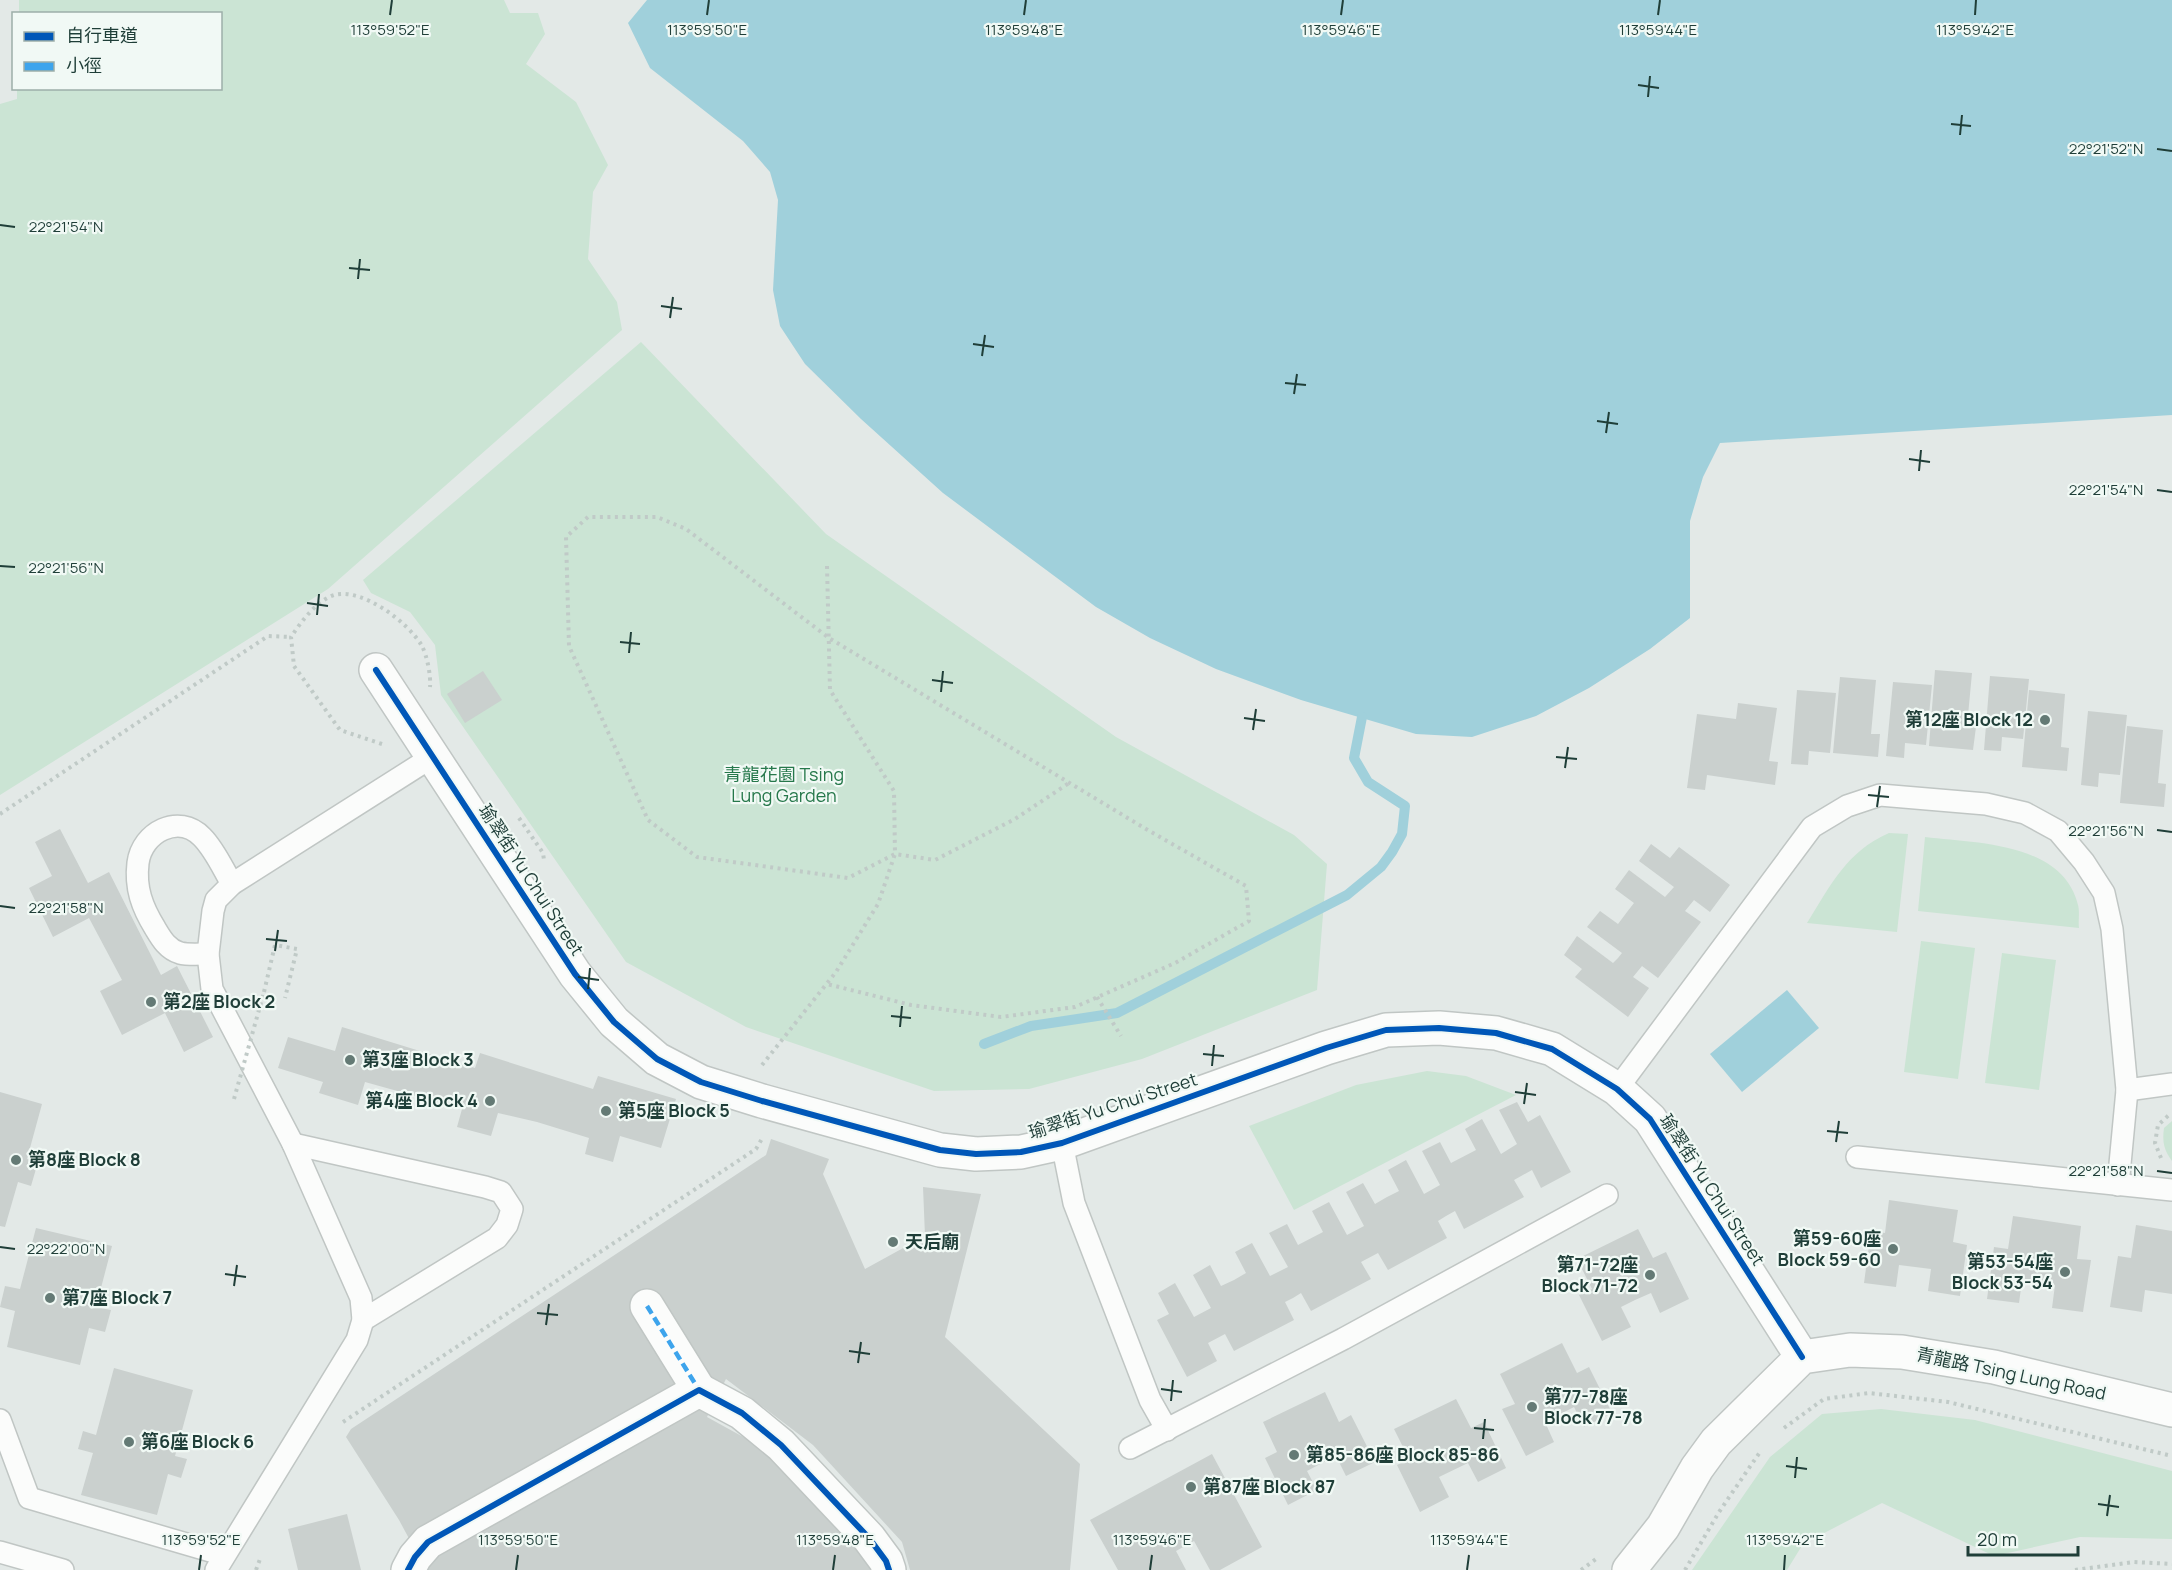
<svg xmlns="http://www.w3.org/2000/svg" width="2172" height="1570" font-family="Manrope,'Noto Sans TC',sans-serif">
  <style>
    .green { fill: #cbe4d4 }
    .water { fill: #a0d0db }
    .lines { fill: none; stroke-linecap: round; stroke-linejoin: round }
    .stream { stroke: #a0d0db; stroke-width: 10 }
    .building { fill: #cad0ce }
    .service-casing { stroke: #c0c6c4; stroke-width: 24 }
    .minor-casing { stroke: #c0c6c4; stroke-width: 36 }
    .path { stroke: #c0cac7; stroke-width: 4; stroke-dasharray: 3 4.5; stroke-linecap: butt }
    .service { stroke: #fbfcfb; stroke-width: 21 }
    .minor { stroke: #fbfcfb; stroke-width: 33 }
    .path-bridge { stroke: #c0cac7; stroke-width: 4; stroke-dasharray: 3 4.5; stroke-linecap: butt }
    .quiet { stroke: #3da4ec; stroke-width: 4.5; stroke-dasharray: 9 4.5; stroke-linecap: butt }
    .cycleway-casing { stroke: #f1f9f5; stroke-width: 10 }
    .cycleway { stroke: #0057b8; stroke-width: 6 }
    .ticks { fill: none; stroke: #1f3e38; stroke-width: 2 }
    .poi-dot { fill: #647a75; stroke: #f1f9f5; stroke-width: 2 }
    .labels { text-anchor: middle; stroke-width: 4.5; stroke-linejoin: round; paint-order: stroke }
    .poi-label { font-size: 18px; font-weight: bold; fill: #1f3e38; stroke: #f1f9f5; text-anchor: start }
    .park-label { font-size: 18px; fill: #26784b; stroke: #f1f9f5 }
    .street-label { font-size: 18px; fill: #1f3e38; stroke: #f1f9f5 }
    .ticks-label { font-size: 15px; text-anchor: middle; fill: #1f3e38; stroke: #f1f9f5; stroke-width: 4.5; stroke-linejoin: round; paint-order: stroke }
  </style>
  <rect width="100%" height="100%" fill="#e3e9e7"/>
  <g class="green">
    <polygon points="19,0 504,0 510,13 538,13 545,34 526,64 576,102 608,165 593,192 588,259 617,302 622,330 328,589 0,795 0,104 17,99 17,89 220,88 220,14 19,13"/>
    <polygon points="641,342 826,534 1116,737 1294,835 1327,864 1317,990 1142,1059 1029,1089 934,1091 746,1027 626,962 441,695 435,645 410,612 371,593 363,580"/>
    <path d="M1889 833 1908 834 1897 932 1807 923C1831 885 1846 852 1889 833Z"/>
    <path d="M1925 837C1975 843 2063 842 2078 905 2080 912 2078 921 2079 928L1918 911Z"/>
    <polygon points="1921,941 1975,948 1958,1079 1904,1072"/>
    <polygon points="2002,953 2056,960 2039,1090 1985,1083"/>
    <polygon points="1427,1071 1466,1076 1516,1095 1294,1210 1249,1126 1356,1085"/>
    <path d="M2172 1121V1161C2164 1150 2162 1142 2164 1128Z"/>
    <polygon points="1881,1409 1975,1420 2172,1471 2172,1539 2080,1537 1994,1556 1882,1503 1803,1544 1787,1570 1692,1570 1770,1457 1822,1414"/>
  </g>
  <g class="water">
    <polygon points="647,0 2172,0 2172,415 1720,443 1703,477 1690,521 1690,618 1650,649 1589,688 1536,716 1472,737 1416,734 1301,700 1216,669 1150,638 1096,607 943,493 861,419 805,364 780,326 773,290 778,200 770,172 743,141 650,68 628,23"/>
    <polygon points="1787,990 1819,1028 1742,1092 1710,1054"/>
  </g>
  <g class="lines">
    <polyline class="stream" points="984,1044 1031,1026 1117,1013 1347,895 1381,867 1392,852 1402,834 1405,806 1368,782 1354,758 1362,717"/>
  </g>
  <g class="building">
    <polygon points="1935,670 1972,673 1967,726 1976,727 1973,750 1929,746"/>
    <polygon points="483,671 502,700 465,723 447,694"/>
    <polygon points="1990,676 2029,679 2023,739 2002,737 2001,751 1984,750"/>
    <polygon points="1840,677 1876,680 1871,734 1880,734 1878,757 1833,753"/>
    <polygon points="1893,682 1932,685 1926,745 1905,743 1904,758 1886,756"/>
    <polygon points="1797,690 1836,693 1830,753 1809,751 1808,765 1791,764"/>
    <polygon points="2029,690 2065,694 2061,747 2069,748 2067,771 2022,767"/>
    <polygon points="1738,703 1777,708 1769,761 1778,762 1775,785 1707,775 1705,790 1687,788 1697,714 1736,719"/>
    <polygon points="2088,711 2127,715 2120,775 2099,773 2098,787 2081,785"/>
    <polygon points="2127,726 2163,730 2158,783 2166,784 2164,807 2120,803"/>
    <polygon points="60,829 88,883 109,872 161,975 177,966 213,1037 184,1052 165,1013 122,1035 100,991 122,980 89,918 53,937 29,888 52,876 35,842"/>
    <polygon points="1651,844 1670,858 1679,847 1730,885 1710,912 1694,900 1685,911 1701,922 1658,978 1642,966 1633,977 1649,988 1628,1017 1575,977 1582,969 1564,955 1577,936 1613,963 1618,958 1622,953 1587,927 1600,911 1618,924 1627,912 1634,903 1615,889 1629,870 1665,897 1674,887 1639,861"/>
    <polygon points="342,1027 475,1068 480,1053 593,1089 598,1076 676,1099 661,1148 620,1136 613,1162 585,1154 589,1138 537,1122 498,1113 491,1136 457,1127 462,1109 365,1082 358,1105 319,1093 323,1082 278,1068 288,1037 335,1051"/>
    <polygon points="0,1092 42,1104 27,1159 38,1162 31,1186 18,1182 5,1227 0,1226"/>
    <polygon points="1517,1102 1528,1122 1540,1115 1571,1172 1541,1188 1532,1170 1514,1180 1524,1197 1464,1229 1455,1211 1446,1216 1438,1221 1447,1238 1388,1270 1378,1253 1361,1262 1371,1279 1311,1311 1301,1293 1293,1298 1285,1302 1294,1320 1234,1351 1225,1334 1208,1343 1217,1361 1187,1377 1157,1320 1169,1314 1158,1293 1175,1283 1194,1317 1211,1308 1193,1275 1210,1265 1221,1286 1234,1280 1246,1273 1235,1252 1252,1243 1270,1276 1288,1267 1269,1233 1287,1224 1298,1245 1323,1232 1312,1211 1329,1202 1347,1235 1364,1226 1346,1192 1363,1183 1375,1204 1387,1197 1399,1191 1388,1170 1406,1160 1424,1194 1440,1185 1422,1151 1440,1142 1451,1163 1476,1150 1465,1129 1482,1119 1501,1154 1517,1144 1499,1110"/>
    <polygon points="771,1139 829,1159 823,1174 865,1269 925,1236 923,1187 981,1194 945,1337 1080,1464 1070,1570 910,1570 902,1542 813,1445 726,1379 707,1417 756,1444 845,1533 873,1570 426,1570 399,1520 346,1437 351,1429 766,1155"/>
    <polygon points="1889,1200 1958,1210 1953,1242 1967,1245 1960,1296 1928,1291 1931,1269 1899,1265 1896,1287 1864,1283 1871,1231 1885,1233"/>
    <polygon points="2013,1216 2081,1226 2077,1259 2091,1260 2083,1312 2052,1308 2055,1285 2022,1281 2019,1303 1987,1299 1994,1247 2008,1249"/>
    <polygon points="2136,1225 2172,1231 2172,1294 2145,1290 2142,1312 2110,1307 2118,1256 2131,1258"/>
    <polygon points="36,1228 112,1246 96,1307 111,1310 105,1332 89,1328 80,1365 7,1347 15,1311 0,1307 5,1286 20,1289"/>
    <polygon points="1638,1229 1653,1258 1666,1252 1689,1299 1660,1313 1651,1293 1635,1300 1621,1307 1631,1327 1602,1341 1579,1295 1592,1289 1577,1259"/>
    <polygon points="1562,1343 1577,1373 1589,1367 1612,1413 1584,1427 1574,1407 1545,1422 1554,1442 1526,1456 1502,1409 1515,1404 1500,1374"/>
    <polygon points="114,1368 193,1390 175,1456 187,1459 181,1478 168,1474 157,1515 81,1495 93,1453 78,1449 83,1431 96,1435"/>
    <polygon points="1325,1392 1339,1422 1351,1415 1375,1462 1346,1476 1336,1456 1322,1463 1307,1471 1317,1490 1288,1505 1265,1458 1277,1452 1263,1422"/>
    <polygon points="1456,1399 1471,1428 1484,1422 1506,1468 1478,1482 1468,1463 1439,1477 1449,1497 1420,1512 1397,1465 1409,1459 1394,1429"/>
    <polygon points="1212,1454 1262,1547 1220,1570 1210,1570 1194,1541 1176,1551 1186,1570 1118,1570 1090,1520"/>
    <polygon points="347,1514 361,1570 298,1570 288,1529"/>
  </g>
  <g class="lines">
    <defs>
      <g id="service">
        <path d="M208 954C199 954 188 955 180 953 167 949 161 938 155 928 142 907 135 888 138 863 142 832 179 813 202 837 215 850 223 869 232 884"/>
        <polyline points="1617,1089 1812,827 1847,806 1880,795 1986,804 2025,813 2058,831 2084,862 2104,893 2112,929 2127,1090 2118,1185"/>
        <polyline points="2127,1090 2172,1084"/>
        <polyline points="1062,1143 1074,1203 1150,1400 1167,1430"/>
        <polyline points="293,1144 485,1187 501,1192 512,1209 507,1225 497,1238 363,1320"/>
        <polyline points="1857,1157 2172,1190"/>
        <polyline points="0,1420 29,1498 224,1555"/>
        <polyline points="1130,1448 1343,1339 1607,1195"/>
        <polyline points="0,1552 63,1570"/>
        <polyline points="216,1570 357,1340 363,1320 361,1298 293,1144 212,989 208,954 213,911 216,900 232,884 432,757"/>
      </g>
      <g id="minor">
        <polyline points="376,670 575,974 614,1022 657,1059 701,1082 762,1101 940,1150 976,1154 1021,1152 1062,1143 1326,1048 1386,1030 1439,1028 1496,1033 1552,1049 1617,1089 1650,1119 1802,1357"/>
        <polyline points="647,1306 699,1390"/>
        <polyline points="408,1570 415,1557 428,1542 699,1390 742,1413 781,1445 869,1538 886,1561 889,1570"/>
        <polyline points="1629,1570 1663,1527 1697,1468 1716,1442 1802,1357 1850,1350 1902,1352 1994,1367 2172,1410"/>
      </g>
    </defs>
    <use href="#service" class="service-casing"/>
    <use href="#minor" class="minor-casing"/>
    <g class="path">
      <polyline points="827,566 830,690 894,791 895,854 848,878 697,857 648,820 569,646 566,537 588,517 657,517 686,529 829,638 1146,829 1246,886 1249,921 1175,963 1075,1007 1001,1017 911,1005 827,984"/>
      <path d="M382 744 340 730 294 666 291 637C301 622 316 601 334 595 362 587 409 623 422 646 427 656 431 675 430 687"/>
      <polyline points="0,814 268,636 291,637"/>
      <polyline points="519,818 543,853 544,860"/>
      <polyline points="264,992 275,945 297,949 285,998"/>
      <polyline points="1097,997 1121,1036"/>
      <polyline points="762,1065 836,972 878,904 895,854 935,860 1015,819 1069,783"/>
      <polyline points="2161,1158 2155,1143 2158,1125 2169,1115"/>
      <polyline points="343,1422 756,1149 763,1137"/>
      <polyline points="1784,1428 1824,1399 1869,1393 1948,1402 2172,1456"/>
      <polyline points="256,1570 260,1559"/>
      <polyline points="1581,1570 1596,1559"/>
      <polyline points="1685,1570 1719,1512 1760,1452"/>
      <polyline points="2075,1570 2134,1562 2172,1564"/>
    </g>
    <use href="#service" class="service"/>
    <use href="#minor" class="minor"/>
    <polyline class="path-bridge" points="234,1099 264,992"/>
    <polyline class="quiet" points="647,1306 699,1390"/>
    <defs>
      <g id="cycleway">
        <polyline points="376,670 575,974 614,1022 657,1059 701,1082 762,1101 940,1150 976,1154 1021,1152 1062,1143 1326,1048 1386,1030 1439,1028 1496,1033 1552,1049 1617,1089 1650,1119 1802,1357"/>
        <polyline points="408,1570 415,1557 428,1542 699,1390 742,1413 781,1445 869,1538 886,1561 889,1570"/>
      </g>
    </defs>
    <use href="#cycleway" class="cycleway-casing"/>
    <use href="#cycleway" class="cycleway"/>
  </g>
  <path class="ticks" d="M390 15 392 0M707 15 709 0M1024 15 1026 0M1341 15 1343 0M1658 15 1660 0M1975 15 1976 0M1638 85 1659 88M1648 97 1650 76M1951 124 1971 126M1960 135 1962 115M2157 149 2172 151M0 225 15 227M349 268 370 270M358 279 360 259M661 306 682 309M670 318 673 297M973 344 994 347M982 356 985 335M1285 383 1306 385M1294 394 1297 374M1597 421 1618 424M1606 433 1609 412M1909 459 1930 462M1919 471 1921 450M2157 490 2172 492M0 566 15 567M307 603 328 606M317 615 319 594M620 642 640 644M629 653 631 632M932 680 953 683M941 692 943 671M1244 718 1265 721M1253 730 1256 709M1556 757 1577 759M1565 768 1568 747M1868 795 1889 797M1877 807 1880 786M2157 830 2172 832M0 906 15 908M266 939 287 941M275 951 278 930M578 977 599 980M588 989 590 968M891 1016 911 1018M900 1027 902 1006M1203 1054 1224 1056M1212 1066 1214 1045M1515 1092 1536 1095M1524 1104 1527 1083M1827 1131 1848 1133M1836 1142 1839 1121M2157 1171 2172 1173M0 1247 15 1249M225 1274 246 1277M234 1286 237 1265M537 1313 558 1315M546 1325 549 1304M849 1351 870 1354M858 1363 861 1342M1161 1389 1182 1392M1171 1401 1173 1380M1474 1428 1494 1430M1483 1439 1485 1419M1786 1466 1807 1469M1795 1478 1797 1457M2098 1504 2119 1507M2107 1516 2110 1495M199 1570 201 1555M516 1570 518 1555M833 1570 835 1555M1150 1570 1152 1555M1467 1570 1469 1555M1784 1570 1785 1555"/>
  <g class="poi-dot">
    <circle cx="2045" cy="720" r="6"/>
    <circle cx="151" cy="1002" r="6"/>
    <circle cx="350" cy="1060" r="6"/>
    <circle cx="490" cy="1101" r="6"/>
    <circle cx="606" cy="1111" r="6"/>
    <circle cx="16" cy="1160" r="6"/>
    <circle cx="893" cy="1242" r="6"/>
    <circle cx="1893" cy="1249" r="6"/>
    <circle cx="2065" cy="1272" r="6"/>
    <circle cx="1650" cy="1275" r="6"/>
    <circle cx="50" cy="1298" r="6"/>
    <circle cx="1532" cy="1407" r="6"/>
    <circle cx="129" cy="1442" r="6"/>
    <circle cx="1294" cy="1455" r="6"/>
    <circle cx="1191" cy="1487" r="6"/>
  </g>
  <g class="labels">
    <g class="poi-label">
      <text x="2033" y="726" text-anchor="end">第12座 Block 12</text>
      <text x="163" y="1008">第2座 Block 2</text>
      <text x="362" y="1066">第3座 Block 3</text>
      <text x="478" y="1107" text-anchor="end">第4座 Block 4</text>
      <text x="618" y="1117">第5座 Block 5</text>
      <text x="28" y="1166">第8座 Block 8</text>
      <text x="1881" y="1245" text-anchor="end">第59-60座<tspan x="1881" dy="21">Block 59-60</tspan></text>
      <text x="905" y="1248">天后廟</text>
      <text x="2053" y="1268" text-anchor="end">第53-54座<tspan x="2053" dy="21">Block 53-54</tspan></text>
      <text x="1638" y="1271" text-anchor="end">第71-72座<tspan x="1638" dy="21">Block 71-72</tspan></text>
      <text x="62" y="1304">第7座 Block 7</text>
      <text x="1544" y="1403">第77-78座<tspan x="1544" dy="21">Block 77-78</tspan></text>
      <text x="141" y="1448">第6座 Block 6</text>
      <text x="1306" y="1461">第85-86座 Block 85-86</text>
      <text x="1203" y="1493">第87座 Block 87</text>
    </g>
    <g class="park-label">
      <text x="784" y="781">青龍花園 Tsing<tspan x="784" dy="21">Lung Garden</tspan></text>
    </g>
    <g class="street-label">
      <text transform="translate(531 880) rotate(57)" y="6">瑜翠街 Yu Chui Street</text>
      <text transform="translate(1113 1106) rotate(-18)" y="6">瑜翠街 Yu Chui Street</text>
      <text transform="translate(1712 1190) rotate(57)" y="6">瑜翠街 Yu Chui Street</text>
      <text transform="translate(2011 1374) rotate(12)" y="6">青龍路 Tsing Lung Road</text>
    </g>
  </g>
  <g class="ticks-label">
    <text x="390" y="35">113°59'52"E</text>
    <text x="707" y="35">113°59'50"E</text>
    <text x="1024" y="35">113°59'48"E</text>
    <text x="1341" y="35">113°59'46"E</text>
    <text x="1658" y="35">113°59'44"E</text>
    <text x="1975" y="35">113°59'42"E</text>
    <text x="2106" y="154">22°21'52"N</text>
    <text x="66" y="232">22°21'54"N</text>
    <text x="2106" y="495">22°21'54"N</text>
    <text x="66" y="573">22°21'56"N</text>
    <text x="2106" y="836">22°21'56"N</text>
    <text x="66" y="913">22°21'58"N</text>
    <text x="2106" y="1176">22°21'58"N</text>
    <text x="66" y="1254">22°22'00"N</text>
    <text x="201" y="1545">113°59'52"E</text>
    <text x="518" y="1545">113°59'50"E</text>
    <text x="835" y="1545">113°59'48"E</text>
    <text x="1152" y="1545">113°59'46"E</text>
    <text x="1469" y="1545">113°59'44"E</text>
    <text x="1785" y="1545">113°59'42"E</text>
  </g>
  <rect x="12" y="12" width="210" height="78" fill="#f1f9f5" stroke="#9daea9" stroke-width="1.5"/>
  <rect x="24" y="32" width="30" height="9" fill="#0057b8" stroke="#9daea9" stroke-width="1.5"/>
  <text x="66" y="42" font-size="18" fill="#1f3e38">自行車道</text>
  <rect x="24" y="62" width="30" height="9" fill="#3da4ec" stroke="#9daea9" stroke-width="1.5"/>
  <text x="66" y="72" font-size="18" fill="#1f3e38">小徑</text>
  <path d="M1968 1546v9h110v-9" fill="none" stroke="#1f3e38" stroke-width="3"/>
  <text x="1977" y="1546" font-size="18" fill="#1f3e38" stroke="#f1f9f5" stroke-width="4.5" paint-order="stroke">20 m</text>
</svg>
